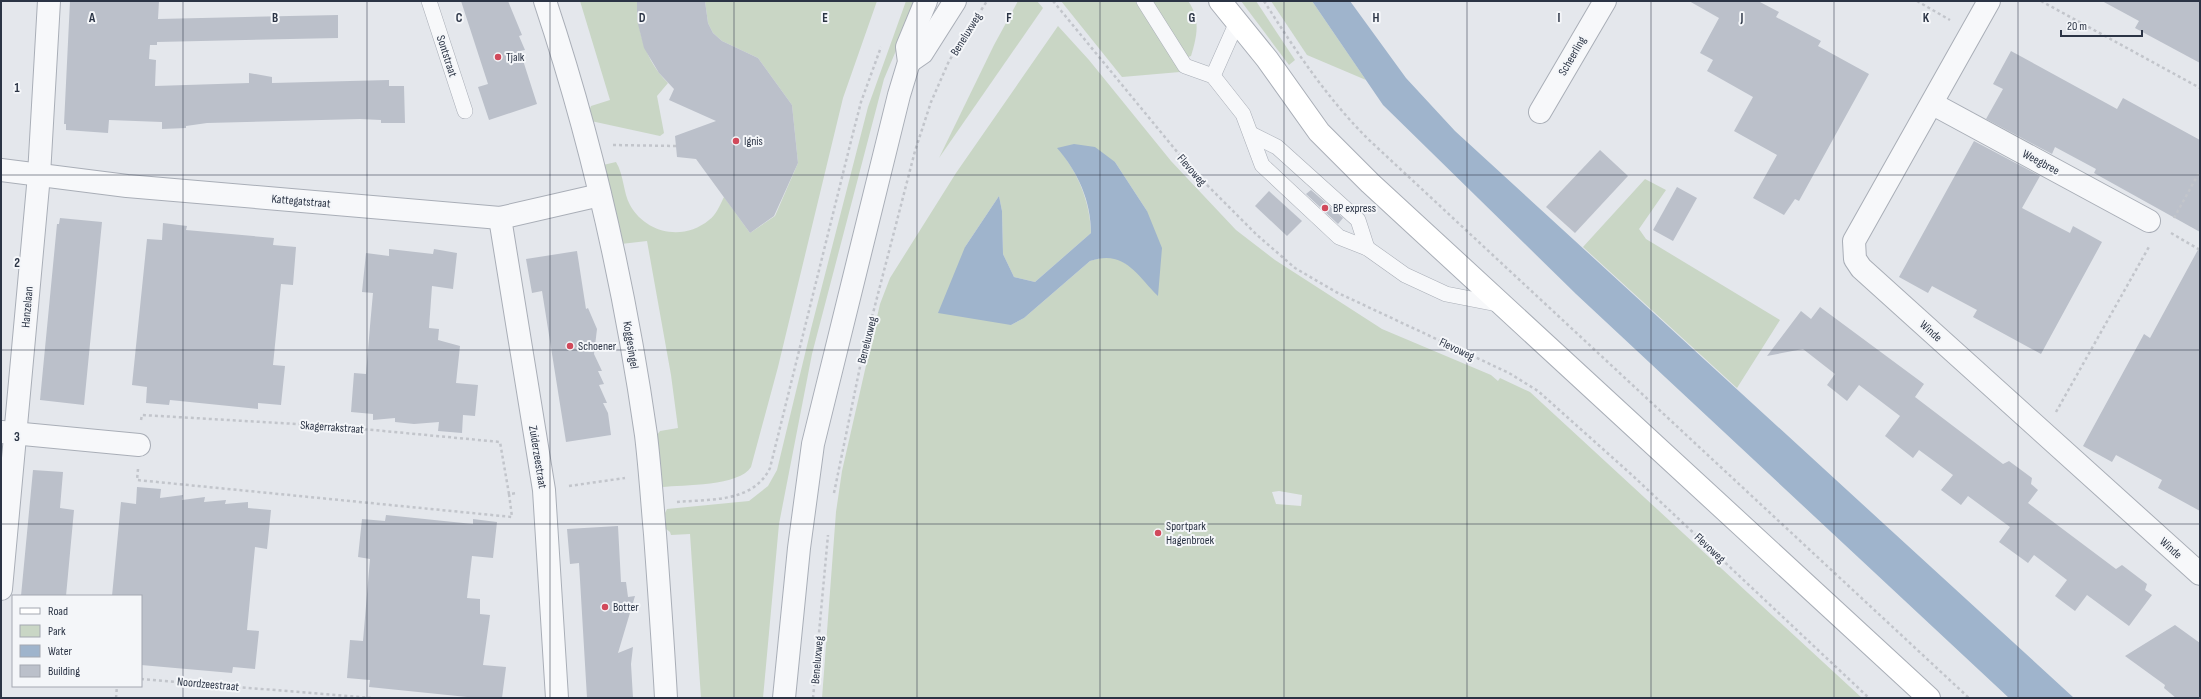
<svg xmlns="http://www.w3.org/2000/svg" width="2201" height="699" font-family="'Sofia Sans Condensed',sans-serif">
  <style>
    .green { fill: #c9d6c5; fill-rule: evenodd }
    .water { fill: #9fb4cc }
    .building { fill: #bbc0ca }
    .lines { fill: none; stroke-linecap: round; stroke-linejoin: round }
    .service-casing { stroke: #a9aeb7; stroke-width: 16 }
    .minor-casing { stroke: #a9aeb7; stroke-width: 24 }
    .tertiary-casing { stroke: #a9aeb7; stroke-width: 24 }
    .secondary-casing { stroke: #a9aeb7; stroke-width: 24 }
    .path { stroke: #c2c5cb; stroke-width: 2.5; stroke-dasharray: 3 3; stroke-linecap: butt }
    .service { stroke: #f7f8fa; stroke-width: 15 }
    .minor { stroke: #f7f8fa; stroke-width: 22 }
    .tertiary { stroke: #f7f8fa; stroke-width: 22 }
    .secondary { stroke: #fff; stroke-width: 22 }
    .grid { fill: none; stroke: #2b3445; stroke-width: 1; stroke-opacity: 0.55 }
    .poi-dot { fill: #d1495b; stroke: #f4f6f9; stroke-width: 1.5 }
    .labels { text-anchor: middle; stroke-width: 4; stroke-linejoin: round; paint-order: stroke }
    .street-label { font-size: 12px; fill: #2b3445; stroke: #f4f6f9 }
    .poi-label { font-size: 12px; fill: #2b3445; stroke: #f4f6f9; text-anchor: start }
    .grid-label { font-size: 13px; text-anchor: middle; font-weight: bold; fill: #2b3445; stroke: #f4f6f9; stroke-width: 4; stroke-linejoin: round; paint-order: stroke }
  </style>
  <rect width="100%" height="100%" fill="#e4e7ec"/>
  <g class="green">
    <path d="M580 1H637C637 32 646 61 668 83L657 96 664 133 660 136 591 121 589 111 591 106 610 100Z"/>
    <path d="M705 1H877L843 98 778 367 751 467C740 486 683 485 662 487L657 435 660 431 678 428 671 375 647 241 621 244 603 165 616 162C624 175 623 192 630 205 646 234 684 241 709 220 716 215 720 205 724 197L750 233 775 216 798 163 792 105 758 58 722 41 713 33 708 23Z"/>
    <polygon points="906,1 917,1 884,79 812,354 779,524 763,698 701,698 690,534 671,535 670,532 666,529 665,513 667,509 749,501 768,486 777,470 811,329 868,107"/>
    <polygon points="1018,1 1037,1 1043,8 939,158 994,45"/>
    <polygon points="1061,1 1135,1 1180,72 1122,77"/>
    <path d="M1152 1H1188C1201 19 1197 36 1191 56L1188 57Z"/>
    <polygon points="1241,1 1256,1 1295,60 1289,65"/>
    <polygon points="1271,1 1312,1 1366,80 1307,55"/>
    <path d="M1058 26 1089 60 1171 161 1236 230 1275 260 1382 329 1491 375 1498 381 1500 378 1530 392 1862 698H822L836 512 842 471 880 304 890 278 956 173ZM1058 148 1115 162 1147 211 1126 264C1114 254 1103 257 1090 261L1024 318 1011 325 965 247 999 196 1002 211 1003 254 1014 277 1035 282 1091 233C1090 201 1078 173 1058 148ZM1279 491 1302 495 1301 506 1276 504 1272 492Z"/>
    <polygon points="1645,179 1666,190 1639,229 1646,239 1780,320 1737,388 1583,247"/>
  </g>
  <g class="water">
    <polygon points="1312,1 1350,1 1406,78 1455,131 2074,698 2009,698 1576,294 1383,105"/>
    <path d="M1074 144 1095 147 1115 162 1147 211 1162 248 1158 296C1136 274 1124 249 1090 261L1024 318 1011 325 938 313 965 247 999 196 1002 211 1003 254 1014 277 1035 282 1091 233C1091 201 1078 172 1057 148Z"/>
  </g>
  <g class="building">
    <polygon points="70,1 159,1 158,19 338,15 338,38 157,42 157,45 150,45 149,59 156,60 155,86 249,83 249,73 272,77 272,83 389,80 389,86 404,86 405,123 381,123 381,120 360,119 207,123 186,126 186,128 162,129 162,122 109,120 108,133 66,130 66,124 64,124"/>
    <polygon points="461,1 508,1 522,35 519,36 525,50 520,51 537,104 489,120 478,87 488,84"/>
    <polygon points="637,1 705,1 708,23 713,33 722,41 758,58 792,105 798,163 774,216 750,233 696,159 677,157 675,136 716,121 669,100 674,89 659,73 644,48 637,20"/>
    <polygon points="1689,1 1758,1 1779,12 1776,17 1821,41 1818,46 1869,74 1799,201 1795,199 1784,215 1753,198 1777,155 1734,131 1753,97 1707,71 1713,60 1700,53 1719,18"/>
    <polygon points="2102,1 2200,1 2200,63 2135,28 2139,21"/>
    <polygon points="2011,51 2117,109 2123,98 2200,140 2200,232 2094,173 2096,169 2055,147 2052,154 1986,119 2003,89 1993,84"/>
    <polygon points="1974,141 2040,176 2022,208 2070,233 2073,226 2102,242 2041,354 1973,317 1977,310 1932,286 1928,293 1899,277"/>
    <polygon points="1600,150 1628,176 1575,233 1546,207"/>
    <polygon points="1677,187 1697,198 1673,241 1653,230"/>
    <polygon points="1311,190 1343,218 1338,224 1306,194"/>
    <polygon points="1269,191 1302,221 1287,236 1255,206"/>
    <polygon points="60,218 102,222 84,405 40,400 57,224 59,224"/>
    <polygon points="163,223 187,226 186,230 274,238 273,245 296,247 293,285 281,284 273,365 285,366 281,405 258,403 258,409 170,400 169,405 146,403 147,387 132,385 147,239 162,240"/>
    <polygon points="2200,246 2200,511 2158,488 2162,480 2116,455 2112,462 2083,446 2144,334 2150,338"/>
    <polygon points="389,249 433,254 434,249 457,253 453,289 432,286 429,328 439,329 438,340 460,346 456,383 478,385 475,416 463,415 462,433 438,431 439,422 414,424 395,422 395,418 373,420 373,414 351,412 354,373 366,374 370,326 373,293 362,292 366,253 389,256"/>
    <polygon points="577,251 586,309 588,308 597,329 594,354 602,371 598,371 604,384 599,385 607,403 603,403 608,413 611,435 566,442 542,291 532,293 526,259"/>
    <polygon points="1820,307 1924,384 1915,397 2003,464 2009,461 2032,478 2031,484 2038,490 2028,503 2116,569 2122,565 2147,584 2145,590 2152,595 2129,626 2087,595 2075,611 2055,596 2067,580 2034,555 2028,563 1999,542 2010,527 1968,496 1961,505 1941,490 1953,475 1919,450 1913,458 1885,436 1900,416 1879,400 1859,385 1847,401 1827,385 1835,374 1803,349 1767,356 1801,311 1811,319"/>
    <polygon points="33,470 63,472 60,508 74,510 66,596 21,596"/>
    <polygon points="137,487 161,489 160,498 183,495 182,500 205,497 204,502 226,500 225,504 248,502 248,508 271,510 267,549 255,547 247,630 259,631 255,669 233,667 232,673 141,665 141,596 112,596 121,502 136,504"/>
    <polygon points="386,515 473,524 473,519 497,522 493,558 472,556 467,598 480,599 480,614 490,615 483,665 506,667 502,698 477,698 369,687 370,680 347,678 350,640 363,641 370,559 358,557 362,519 385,521"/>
    <polygon points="618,526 621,582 626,582 628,597 635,596 618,653 633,647 631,664 633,698 587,698 579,563 570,564 567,529"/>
    <polygon points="2175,625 2200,643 2200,698 2176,698 2164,688 2165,685 2125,656"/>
  </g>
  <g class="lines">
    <defs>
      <g id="service">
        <polyline points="429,1 465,111"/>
        <polyline points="1144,1 1185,66 1213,76 1243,114 1262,165 1339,237 1367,248 1405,275 1446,294 1502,305"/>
        <polyline points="1213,76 1237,22"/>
        <polyline points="1251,134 1277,147 1358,220 1367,248"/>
      </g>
      <g id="minor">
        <path d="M545 1C592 142 625 288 646 435 650 468 652 501 655 534 659 589 663 643 666 698"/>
        <polyline points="1989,1 1854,241 1855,259 1861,268 2200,574"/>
        <polyline points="1933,104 2149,221"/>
        <polyline points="1540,112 1605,1"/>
        <polyline points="1,170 127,186 500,218 600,195"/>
        <polyline points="500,218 544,490 557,698"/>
        <polyline points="2,432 139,445"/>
        <polyline points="1,589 39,175 49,1"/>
      </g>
      <g id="tertiary">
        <polyline points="909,62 922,53 955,1"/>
        <polyline points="784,698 799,548 813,444 899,95 909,62 907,47 926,1"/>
      </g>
      <polyline id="secondary" points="1220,1 1267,59 1319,132 1370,183 1929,698"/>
    </defs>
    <use href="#service" class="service-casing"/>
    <use href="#minor" class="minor-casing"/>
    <use href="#tertiary" class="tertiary-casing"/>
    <use href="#secondary" class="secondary-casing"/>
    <g class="path">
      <polyline points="1053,1 1192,170 1257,235 1295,268 1336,292 1509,373 1538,391 1632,475 1869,698"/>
      <path d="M1264 1C1295 50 1327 98 1368 139L1969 698"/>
      <polyline points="1917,1 1950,20"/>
      <polyline points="2041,1 2200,88"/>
      <polyline points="978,15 987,1"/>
      <polyline points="613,145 676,146"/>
      <polyline points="2174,218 2200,171"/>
      <polyline points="2171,233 2200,250"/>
      <polyline points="872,317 915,151 931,102 949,61 971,26"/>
      <polyline points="2056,412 2150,245"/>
      <polyline points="141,420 142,415 331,426 500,442 509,494 518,493"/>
      <polyline points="138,469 137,480 512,517 509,494"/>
      <polyline points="569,486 625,478"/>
      <polyline points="834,493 861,362"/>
      <path d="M677 502C710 499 753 503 770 468L852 137 861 102 881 47"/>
      <polyline points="141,679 371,698"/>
      <polyline points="116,698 117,686"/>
      <polyline points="813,698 828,535"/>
    </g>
    <use href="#service" class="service"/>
    <use href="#minor" class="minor"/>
    <use href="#tertiary" class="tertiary"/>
    <use href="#secondary" class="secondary"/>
  </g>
  <path class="grid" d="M183 1V698M367 1V698M550 1V698M734 1V698M917 1V698M1100 1V698M1284 1V698M1467 1V698M1651 1V698M1834 1V698M2018 1V698M1 175H2200M1 350H2200M1 524H2200"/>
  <g class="poi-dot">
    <circle cx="498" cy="57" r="4"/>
    <circle cx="736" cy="141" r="4"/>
    <circle cx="1325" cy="208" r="4"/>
    <circle cx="570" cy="346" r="4"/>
    <circle cx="1158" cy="533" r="4"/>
    <circle cx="605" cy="607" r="4"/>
  </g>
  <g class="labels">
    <g class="street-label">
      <text transform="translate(966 34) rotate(-58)" y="4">Beneluxweg</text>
      <text transform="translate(447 56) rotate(72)" y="4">Sontstraat</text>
      <text transform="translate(1572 56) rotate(-60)" y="4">Scheerling</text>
      <text transform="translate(2041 162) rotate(28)" y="4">Weegbree</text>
      <text transform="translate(1192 170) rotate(49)" y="4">Flevoweg</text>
      <text transform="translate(301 201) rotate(5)" y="4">Kattegatstraat</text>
      <text transform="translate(27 307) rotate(-85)" y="4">Hanzelaan</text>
      <text transform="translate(1931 331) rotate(42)" y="4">Winde</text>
      <text transform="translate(867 340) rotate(-76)" y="4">Beneluxweg</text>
      <text transform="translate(631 345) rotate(81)" y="4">Koggesingel</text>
      <text transform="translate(1457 349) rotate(25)" y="4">Flevoweg</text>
      <text transform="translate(332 427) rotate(4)" y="4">Skagerrakstraat</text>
      <text transform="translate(538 457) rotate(81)" y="4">Zuiderzeestraat</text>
      <text transform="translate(1710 548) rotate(43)" y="4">Flevoweg</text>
      <text transform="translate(2171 548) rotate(42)" y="4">Winde</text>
      <text transform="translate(817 660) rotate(-85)" y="4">Beneluxweg</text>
      <text transform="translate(208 684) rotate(5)" y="4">Noordzeestraat</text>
    </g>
    <g class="poi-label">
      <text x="506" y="61">Tjalk</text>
      <text x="744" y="145">Ignis</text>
      <text x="1333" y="212">BP express</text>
      <text x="578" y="350">Schoener</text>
      <text x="1166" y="530">Sportpark<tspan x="1166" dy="14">Hagenbroek</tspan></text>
      <text x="613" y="611">Botter</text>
    </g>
  </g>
  <g class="grid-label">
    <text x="92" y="22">A</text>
    <text x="275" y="22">B</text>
    <text x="459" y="22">C</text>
    <text x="642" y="22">D</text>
    <text x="825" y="22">E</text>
    <text x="1009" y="22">F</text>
    <text x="1192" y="22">G</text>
    <text x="1376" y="22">H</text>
    <text x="1559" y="22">I</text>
    <text x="1742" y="22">J</text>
    <text x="1926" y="22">K</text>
    <text x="17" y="92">1</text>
    <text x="17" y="267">2</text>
    <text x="17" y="441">3</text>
  </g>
  <rect width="2201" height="699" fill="none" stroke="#2b3445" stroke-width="4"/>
  <rect x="12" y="595" width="130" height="92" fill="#f4f6f9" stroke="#a4a8b1"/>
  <rect x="20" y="608" width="20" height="6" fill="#ffffff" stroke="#a4a8b1"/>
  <text x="48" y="615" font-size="12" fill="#2b3445">Road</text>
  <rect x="20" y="625" width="20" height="12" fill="#c9d6c5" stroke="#a4a8b1"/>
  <text x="48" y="635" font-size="12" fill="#2b3445">Park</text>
  <rect x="20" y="645" width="20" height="12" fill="#9fb4cc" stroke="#a4a8b1"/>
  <text x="48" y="655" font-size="12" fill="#2b3445">Water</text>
  <rect x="20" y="665" width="20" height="12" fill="#bbc0ca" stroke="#a4a8b1"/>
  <text x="48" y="675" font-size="12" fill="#2b3445">Building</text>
  <path d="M2061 30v6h81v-6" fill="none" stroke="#2b3445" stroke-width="2"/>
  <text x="2067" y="30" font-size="12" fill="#2b3445" stroke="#f4f6f9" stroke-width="3" paint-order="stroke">20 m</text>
</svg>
